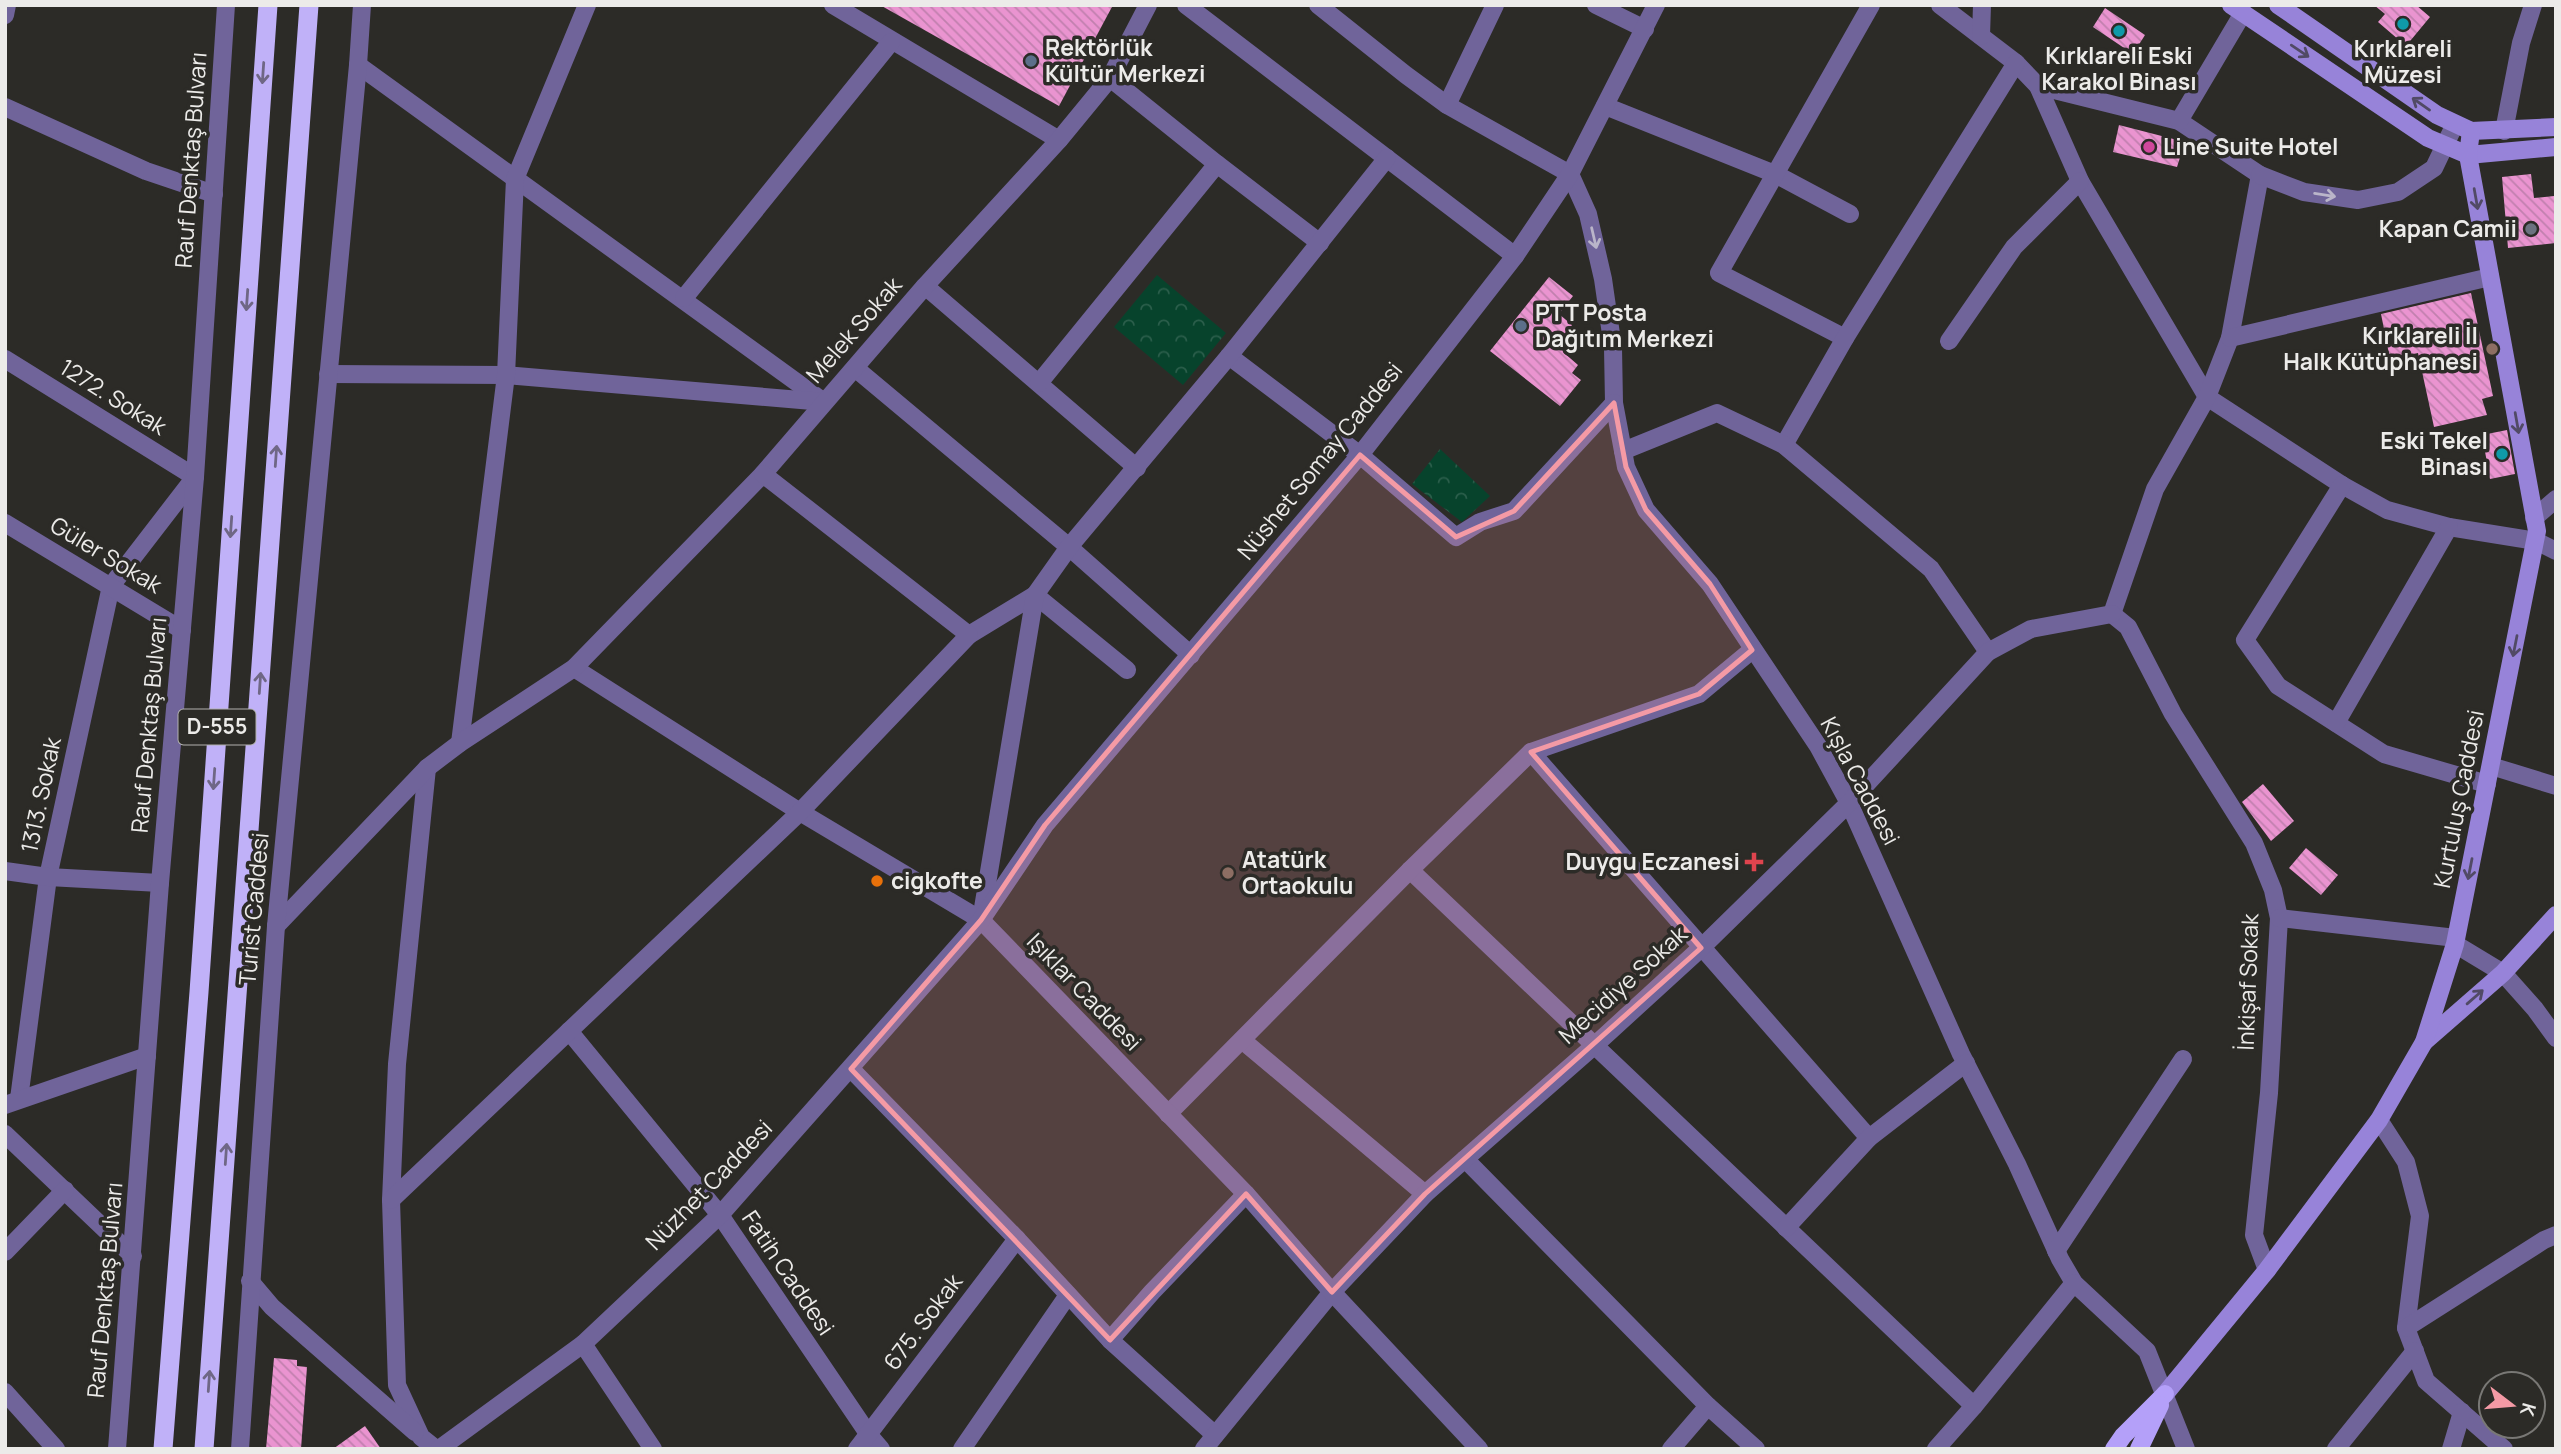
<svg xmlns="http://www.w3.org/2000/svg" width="2561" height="1454" font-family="Manrope,sans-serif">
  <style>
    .park { fill: url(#park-crowns) }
    .building { fill: url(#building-back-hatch) }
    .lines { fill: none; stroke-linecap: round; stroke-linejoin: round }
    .minor { stroke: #70649a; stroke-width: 18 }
    .tertiary { stroke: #70649a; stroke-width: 18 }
    .secondary { stroke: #9783d9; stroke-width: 18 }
    .primary { stroke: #b4a0f9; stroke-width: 18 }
    .trunk { stroke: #c0b1f8; stroke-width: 19 }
    .oneway { stroke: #514a65 }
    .oneway2 { stroke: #6f6785 }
    .oneway3 { stroke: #bab5c9 }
    .marked { fill: #f49aa5; fill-opacity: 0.2; stroke: #f49aa5; stroke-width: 5; stroke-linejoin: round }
    .culture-dot { fill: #0f9aa8; stroke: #2c2b27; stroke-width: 2.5 }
    .service-dot { fill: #5c6f8a; stroke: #2c2b27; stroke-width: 2.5 }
    .hotel-dot { fill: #d1479c; stroke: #2c2b27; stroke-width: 2.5 }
    .worship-dot { fill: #6b7280; stroke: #2c2b27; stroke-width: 2.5 }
    .education-dot { fill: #8d6e63; stroke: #2c2b27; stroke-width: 2.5 }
    .health-dot { fill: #e0444e; stroke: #2c2b27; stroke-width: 2.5 }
    .food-dot { fill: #e8710a; stroke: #2c2b27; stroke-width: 2.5 }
    .labels { text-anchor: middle; stroke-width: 7; stroke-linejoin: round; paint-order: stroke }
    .shield { fill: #2c2b27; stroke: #b2b1af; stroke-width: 2 }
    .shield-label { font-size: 21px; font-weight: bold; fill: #ecebe9 }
    .poi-label { font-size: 23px; font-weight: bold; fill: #ecebe9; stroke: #2c2b27; text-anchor: start }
    .street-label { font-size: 23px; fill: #ecebe9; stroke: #2c2b27 }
  </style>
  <defs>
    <pattern id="park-crowns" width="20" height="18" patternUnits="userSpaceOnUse" patternTransform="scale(1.75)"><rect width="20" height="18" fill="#07432c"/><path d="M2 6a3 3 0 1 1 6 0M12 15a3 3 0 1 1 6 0" fill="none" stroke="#2b5e4b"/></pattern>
    <pattern id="building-back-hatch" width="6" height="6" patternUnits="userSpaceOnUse" patternTransform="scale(1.75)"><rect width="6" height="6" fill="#ea94d0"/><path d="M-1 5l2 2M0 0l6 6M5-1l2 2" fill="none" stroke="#c180ae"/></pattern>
  </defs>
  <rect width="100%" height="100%" fill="#2c2b27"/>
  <g class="park">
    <polygon points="1157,275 1226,333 1183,385 1114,327"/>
    <polygon points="1440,449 1490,496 1462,522 1412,484"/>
  </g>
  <g class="building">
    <polygon points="880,5 1113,5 1059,106"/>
    <polygon points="2374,5 2416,5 2430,17 2406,46 2378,22 2385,14"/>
    <polygon points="2105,8 2145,35 2133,54 2093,27"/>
    <polygon points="2119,125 2185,142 2177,167 2113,152"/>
    <polygon points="2531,174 2534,198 2554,196 2556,243 2508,248 2502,177"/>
    <polygon points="1549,277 1573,296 1559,314 1572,325 1567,332 1574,337 1563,352 1578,365 1572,373 1581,380 1560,406 1490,351"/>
    <polygon points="2471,293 2493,396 2482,399 2487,415 2434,427 2418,353 2390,359 2381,314"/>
    <polygon points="2507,430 2515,474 2490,479 2482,435"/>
    <polygon points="2263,784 2294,821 2271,841 2242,802"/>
    <polygon points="2306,848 2338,875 2321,895 2289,868"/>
    <polygon points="274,1358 297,1360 297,1366 307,1367 301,1449 266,1449"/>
    <polygon points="365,1426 381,1449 333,1449"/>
  </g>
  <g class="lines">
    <g class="minor">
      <polyline points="833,5 1059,140"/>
      <polyline points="1186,5 1515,256"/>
      <polyline points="1318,5 1406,75 1447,105 1570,174 1588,214 1603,279 1613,348 1614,403 1626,467 1646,510 1710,584 1818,746 1849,803 1961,1054 2017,1164 2060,1259 2074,1283 2147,1351 2186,1449"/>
      <polyline points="1596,5 1645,29"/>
      <polyline points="1940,5 2016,63 2038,86 2080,181 2207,397 2342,485 2387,510 2449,527 2536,541 2556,551"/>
      <polyline points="5,15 7,5"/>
      <polyline points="1981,36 1982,5"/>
      <polyline points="358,65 824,402"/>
      <polyline points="1110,78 1217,164 1320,243"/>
      <polyline points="2038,86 2179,121 2260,175 2230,338 2207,397 2155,489 2112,614"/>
      <polyline points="1447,105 1495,5"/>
      <polyline points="1605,106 1775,174 1850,214"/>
      <polyline points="5,107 146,171 214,194"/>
      <polyline points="2179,121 2243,13"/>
      <polyline points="2504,131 2521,43 2533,5"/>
      <polyline points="2260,175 2304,192 2358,200 2398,192 2434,168 2455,124"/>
      <polyline points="925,286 1137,468"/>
      <polyline points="684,298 891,42"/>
      <polyline points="1845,338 1719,273 1871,5"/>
      <polyline points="2230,338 2490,277"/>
      <polyline points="1949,341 2014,247 2080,181"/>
      <polyline points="1229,356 1360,455 1456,537 1480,522 1514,511 1614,403"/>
      <polyline points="5,359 195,477 111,586 48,877 19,1099"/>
      <polyline points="855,368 1069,547 1191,655"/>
      <polyline points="328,374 506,375 824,402"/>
      <polyline points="1039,383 1217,164"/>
      <polyline points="1784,445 1845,338 2016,63"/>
      <polyline points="1623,451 1717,413 1784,445 1931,569 1988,652"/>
      <polyline points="2342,485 2245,640 2278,686 2384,754 2487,784"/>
      <polyline points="2534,518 2556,499"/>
      <polyline points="5,523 182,630"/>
      <polyline points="2112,614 2128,627 2173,714 2254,843 2273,890 2279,918 2269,1093 2254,1235 2267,1270"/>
      <polyline points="969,635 1035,595 1127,670"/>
      <polyline points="574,668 800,812 981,920 1035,595 1069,547 1229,356 1387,158"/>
      <polyline points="2336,723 2449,527"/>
      <polyline points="460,743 506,375 515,179 587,5"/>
      <polyline points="1531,752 1869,1138"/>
      <polyline points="2491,766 2556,786"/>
      <polyline points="427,768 397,1064 391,1200 397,1385 421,1437 436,1449"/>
      <polyline points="1410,870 1974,1406"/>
      <polyline points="5,871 48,877 160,883"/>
      <polyline points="2279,918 2456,938"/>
      <polyline points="276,926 427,768 460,743 574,668 763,474 925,286 1059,140 1110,78 1148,5"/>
      <polyline points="2455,944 2503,973 2535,1009 2556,1038"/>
      <polyline points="569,1031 720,1215 869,1435 881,1449"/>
      <polyline points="1242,1040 1425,1194"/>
      <polyline points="851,1069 1017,1239 1110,1340 1215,1435"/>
      <polyline points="5,1105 147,1056"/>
      <polyline points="1168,1114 1410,870 1531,752 1699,694 1752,650"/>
      <polyline points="2379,1120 2406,1162 2420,1216 2406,1328 2426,1381 2504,1449"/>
      <polyline points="5,1134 133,1256"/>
      <polyline points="1465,1159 1708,1406 1756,1449"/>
      <polyline points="391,1200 800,812 969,635 763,474"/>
      <polyline points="1786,1228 1869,1138 1966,1063"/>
      <polyline points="2056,1251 2183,1059"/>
      <polyline points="5,1252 65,1190"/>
      <polyline points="250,1281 272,1307 415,1432"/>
      <polyline points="2406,1328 2544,1240 2556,1235"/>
      <polyline points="1110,1340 1152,1292 1246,1194"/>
      <polyline points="583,1344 653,1449"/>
      <polyline points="5,1392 56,1449"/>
      <polyline points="117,1449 160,883 195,477 226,5"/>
      <polyline points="240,1449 276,926 358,65 362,5"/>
      <polyline points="857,1449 1017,1239"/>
      <polyline points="962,1449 1068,1295"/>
      <polyline points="1204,1449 1332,1292 1425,1194 1595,1045 1701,948 1849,803 1988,652 2031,629 2112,614"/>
      <polyline points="1671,1449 1708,1406"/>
      <polyline points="1936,1449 1974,1406 2074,1283"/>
      <polyline points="2336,1449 2415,1351"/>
      <polyline points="2451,1449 2462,1412"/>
    </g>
    <g class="tertiary">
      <polyline points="981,920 1246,1194 1332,1292 1479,1449"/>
      <polyline points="439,1449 583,1344 720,1215 981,920 1045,825 1360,455 1515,256 1570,174 1656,5"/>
    </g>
    <g class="secondary">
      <polyline points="2231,5 2428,138 2468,155 2556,147"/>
      <polyline points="2278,5 2437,115 2471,131 2556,127"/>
      <polyline points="2424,1042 2503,973 2556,915"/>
      <polyline points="2165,1394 2267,1270 2379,1120 2424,1042 2455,944 2537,531 2468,155 2471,131"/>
    </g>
    <g class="primary">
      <polyline points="2114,1449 2123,1436 2165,1394"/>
      <polyline points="2139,1449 2160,1405"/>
    </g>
    <g class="trunk">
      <polyline points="163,1449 199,992 268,5"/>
      <polyline points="204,1449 309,5"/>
    </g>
  </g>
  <defs><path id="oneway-shaft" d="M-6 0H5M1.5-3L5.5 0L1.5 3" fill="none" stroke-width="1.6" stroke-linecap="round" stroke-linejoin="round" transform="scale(1.75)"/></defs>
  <g class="oneway">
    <use href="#oneway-shaft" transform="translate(2300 51) rotate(34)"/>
    <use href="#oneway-shaft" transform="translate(2421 104) rotate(-145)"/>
    <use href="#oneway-shaft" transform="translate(2476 199) rotate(80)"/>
    <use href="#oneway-shaft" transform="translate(2517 423) rotate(80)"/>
    <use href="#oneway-shaft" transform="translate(2515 646) rotate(101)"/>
    <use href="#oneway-shaft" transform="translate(2470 869) rotate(101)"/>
    <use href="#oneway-shaft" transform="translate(2475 997) rotate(-41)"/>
  </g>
  <g class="oneway2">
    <use href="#oneway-shaft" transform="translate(263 73) rotate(94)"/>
    <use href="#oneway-shaft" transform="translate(247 300) rotate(94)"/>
    <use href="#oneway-shaft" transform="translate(276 456) rotate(-86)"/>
    <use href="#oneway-shaft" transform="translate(231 527) rotate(94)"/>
    <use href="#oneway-shaft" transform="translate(260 683) rotate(-86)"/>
    <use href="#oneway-shaft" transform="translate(214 779) rotate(94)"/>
    <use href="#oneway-shaft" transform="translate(226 1154) rotate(-86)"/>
    <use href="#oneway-shaft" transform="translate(209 1381) rotate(-86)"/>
  </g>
  <g class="oneway3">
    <use href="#oneway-shaft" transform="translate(2325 195) rotate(9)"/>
    <use href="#oneway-shaft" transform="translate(1594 238) rotate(77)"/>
  </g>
  <path class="marked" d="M1614 403 1626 467 1646 510 1710 584 1752 650 1699 694 1531 752 1701 948 1425 1194 1332 1292 1246 1194 1110 1340 851 1069 981 920 1045 825 1360 455 1456 537 1514 511Z"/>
  <g class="culture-dot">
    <circle cx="2403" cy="24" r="7"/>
    <circle cx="2119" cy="31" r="7"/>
    <circle cx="2502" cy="454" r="7"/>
  </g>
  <g class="service-dot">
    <circle cx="1031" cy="61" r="7"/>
    <circle cx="1521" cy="326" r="7"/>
  </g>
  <circle class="hotel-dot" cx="2149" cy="147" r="7"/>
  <circle class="worship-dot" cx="2531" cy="229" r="7"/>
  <g class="education-dot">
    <circle cx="2492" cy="349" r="7"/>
    <circle cx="1228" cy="873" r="7"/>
  </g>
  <path class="health-dot" d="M1750.5 851.5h7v7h7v7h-7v7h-7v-7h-7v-7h7z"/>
  <circle class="food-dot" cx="877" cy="881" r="7"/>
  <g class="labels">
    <rect class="shield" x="178.5" y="709.5" width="77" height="35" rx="5"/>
    <g class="shield-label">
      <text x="217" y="734">D-555</text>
    </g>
    <g class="poi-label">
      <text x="1045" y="56">Rektörlük<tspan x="1045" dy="26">Kültür Merkezi</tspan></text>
      <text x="2403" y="57" text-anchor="middle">Kırklareli<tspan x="2403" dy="26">Müzesi</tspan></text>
      <text x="2119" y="64" text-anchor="middle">Kırklareli Eski<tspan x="2119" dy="26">Karakol Binası</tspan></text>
      <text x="2163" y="155">Line Suite Hotel</text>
      <text x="2517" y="237" text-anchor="end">Kapan Camii</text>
      <text x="1535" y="321">PTT Posta<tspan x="1535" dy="26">Dağıtım Merkezi</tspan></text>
      <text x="2478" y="344" text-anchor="end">Kırklareli İl<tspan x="2478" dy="26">Halk Kütüphanesi</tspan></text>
      <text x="2488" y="449" text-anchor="end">Eski Tekel<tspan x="2488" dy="26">Binası</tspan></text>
      <text x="1242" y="868">Atatürk<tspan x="1242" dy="26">Ortaokulu</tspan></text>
      <text x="1740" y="870" text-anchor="end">Duygu Eczanesi</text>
      <text x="891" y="889">cigkofte</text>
    </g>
    <g class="street-label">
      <text transform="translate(191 160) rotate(-86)" y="8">Rauf Denktaş Bulvarı</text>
      <text transform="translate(854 330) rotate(-49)" y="8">Melek Sokak</text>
      <text transform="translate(113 397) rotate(32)" y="8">1272. Sokak</text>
      <text transform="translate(1320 461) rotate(-51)" y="8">Nüshet Somay Caddesi</text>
      <text transform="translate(106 555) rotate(31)" y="8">Güler Sokak</text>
      <text transform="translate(149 725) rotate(-85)" y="8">Rauf Denktaş Bulvarı</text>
      <text transform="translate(1860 781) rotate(62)" y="8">Kışla Caddesi</text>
      <text transform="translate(41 795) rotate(-78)" y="8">1313. Sokak</text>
      <text transform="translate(2459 799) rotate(-79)" y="8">Kurtuluş Caddesi</text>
      <text transform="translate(254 909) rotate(-85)" y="8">Turist Caddesi</text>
      <text transform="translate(2248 982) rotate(-88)" y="8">İnkişaf Sokak</text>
      <text transform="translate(1623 985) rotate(-42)" y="8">Mecidiye Sokak</text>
      <text transform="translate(1084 992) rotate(46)" y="8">Işıklar Caddesi</text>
      <text transform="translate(709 1185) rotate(-46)" y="8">Nüzhet Caddesi</text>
      <text transform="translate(788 1273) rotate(56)" y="8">Fatih Caddesi</text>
      <text transform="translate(105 1290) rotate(-85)" y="8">Rauf Denktaş Bulvarı</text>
      <text transform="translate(923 1322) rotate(-53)" y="8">675. Sokak</text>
    </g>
  </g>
  <rect width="2561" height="1454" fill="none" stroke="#ecebe9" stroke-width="14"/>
  <g transform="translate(2512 1405) rotate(106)"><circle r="33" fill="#2c2b27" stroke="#797875" stroke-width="2"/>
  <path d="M0-5L12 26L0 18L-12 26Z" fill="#f49aa5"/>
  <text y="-10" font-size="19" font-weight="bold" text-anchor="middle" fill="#ecebe9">K</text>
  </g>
</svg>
